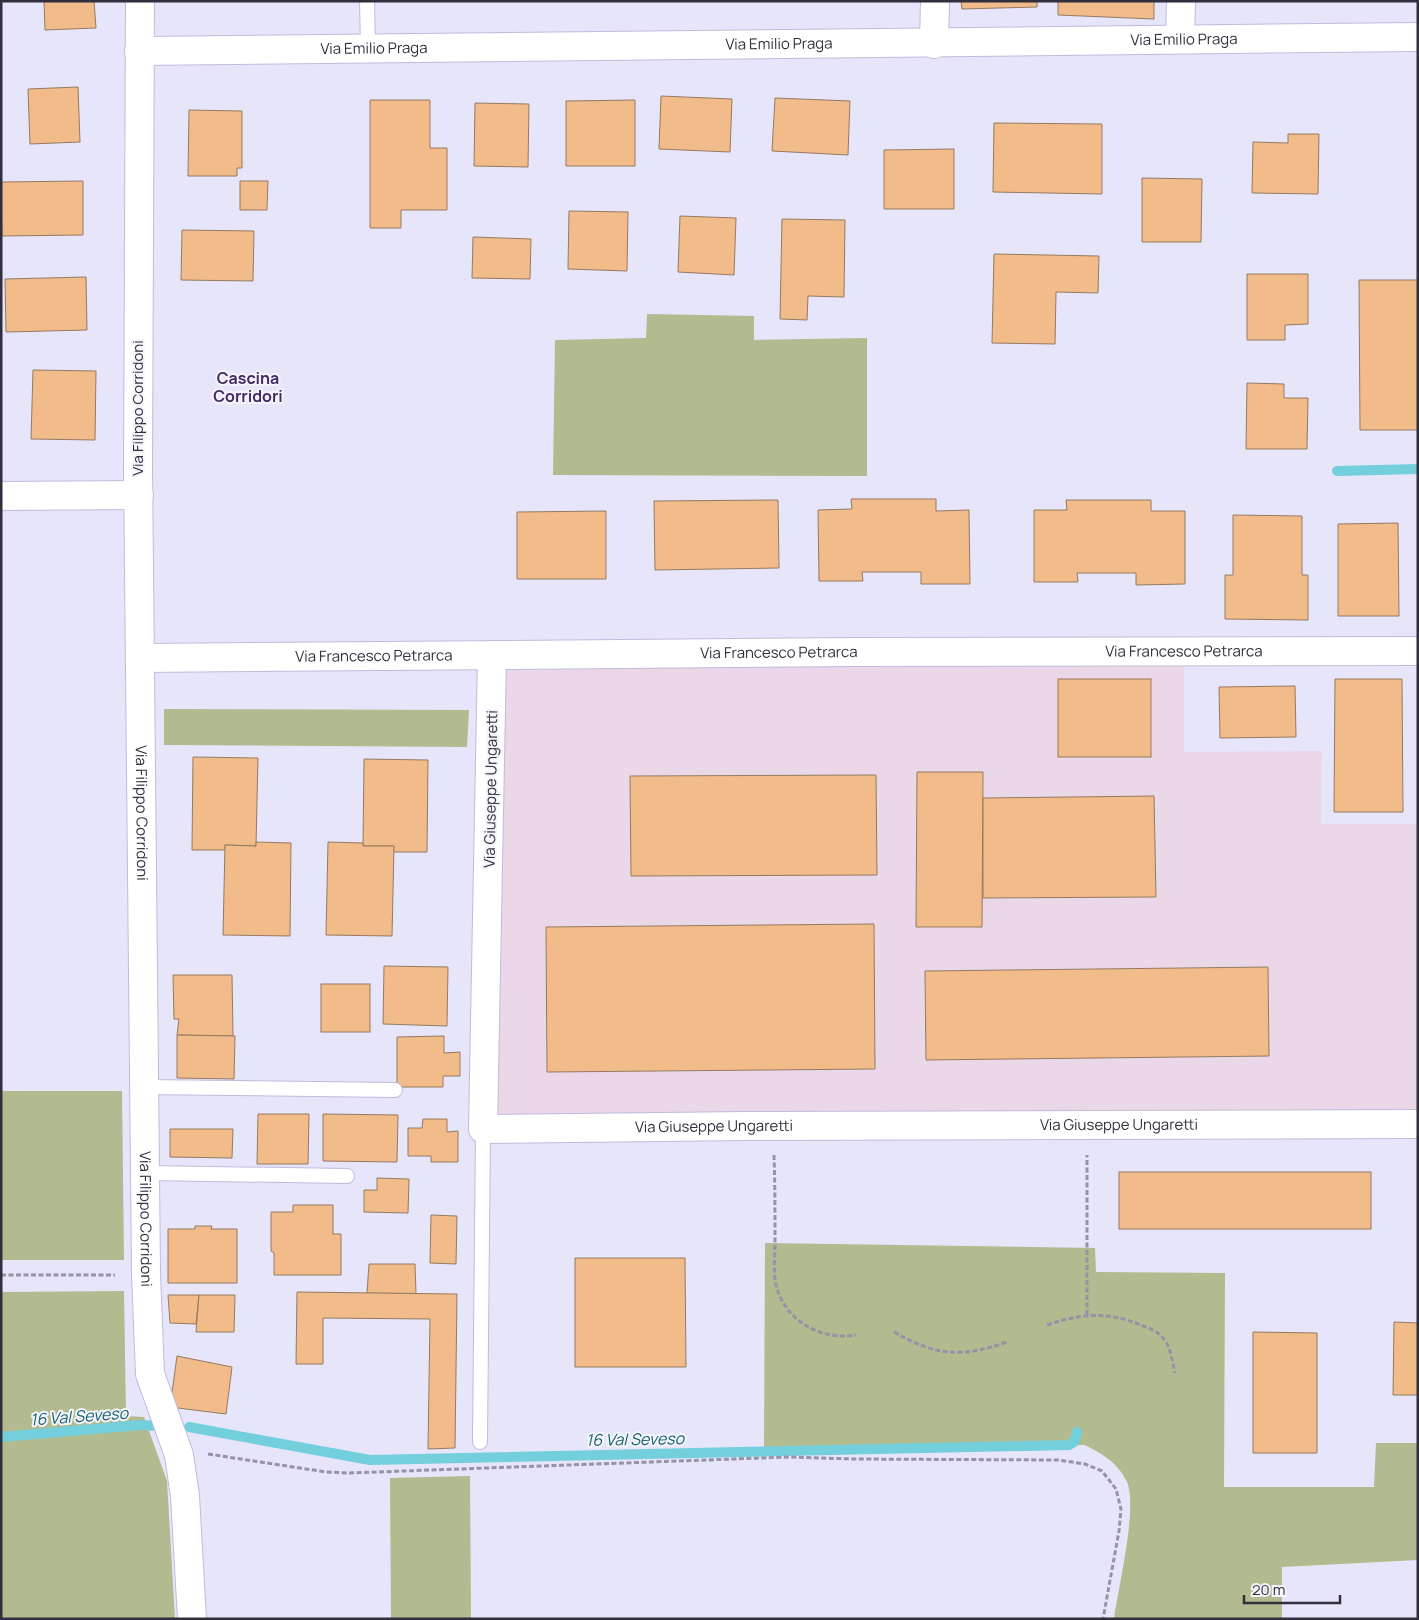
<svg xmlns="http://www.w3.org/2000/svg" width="1419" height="1620" font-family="Manrope,sans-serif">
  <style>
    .industrial { fill: #ead7e7 }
    .green { fill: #b2ba8f }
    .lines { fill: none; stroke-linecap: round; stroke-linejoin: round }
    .stream { stroke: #74cfdc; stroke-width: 10 }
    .building { fill: #f1bb8a; stroke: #957a61 }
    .lane-casing { stroke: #c0bbde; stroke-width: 16 }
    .street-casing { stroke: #c0bbde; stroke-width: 30 }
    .path { stroke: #9593a5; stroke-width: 3; stroke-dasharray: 5 2.5; stroke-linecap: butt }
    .lane { stroke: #fff; stroke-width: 14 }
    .street { stroke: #fff; stroke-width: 28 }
    .labels { text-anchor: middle; stroke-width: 4; stroke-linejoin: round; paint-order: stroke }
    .street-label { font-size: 15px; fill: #312f3d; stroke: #f5f4fb }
    .neighbourhood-label { font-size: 16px; font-weight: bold; fill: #422a65; stroke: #f5f4fb }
    .water-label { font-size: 16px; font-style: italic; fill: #16636c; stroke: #f5f4fb }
  </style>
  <rect width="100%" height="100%" fill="#e7e5fa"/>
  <polygon class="industrial" points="1184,658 1184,752 1322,751 1321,824 1418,824 1418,1115 492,1121 503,660"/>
  <g class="green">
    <polygon points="647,314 754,316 754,340 867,338 867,476 553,475 555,340 646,338"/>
    <polygon points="164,709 469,710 467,747 164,745"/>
    <polygon points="1,1091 122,1091 124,1260 1,1260"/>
    <path d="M765 1243 1095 1248 1096 1272 1225 1273 1224 1487H1374L1376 1443H1418V1560L1282 1567V1619H1114C1118 1589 1138 1507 1127 1482 1118 1463 1103 1454 1085 1445L764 1449Z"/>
    <polygon points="124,1291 126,1416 144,1417 167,1481 175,1619 1,1619 1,1292"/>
    <polygon points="470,1476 471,1619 391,1619 390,1478"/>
  </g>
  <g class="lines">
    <g class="stream">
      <polyline points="1337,471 1418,469"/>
      <polyline points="189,1427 370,1460 1069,1445 1075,1441 1077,1432"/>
      <polyline points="1,1437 141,1425 158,1426"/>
    </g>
  </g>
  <g class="building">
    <polygon points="44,1 94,1 96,28 45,30"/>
    <polygon points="961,1 1037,1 1037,7 962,9"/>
    <polygon points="1058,1 1154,1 1154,19 1058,15"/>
    <polygon points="78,87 80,142 30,144 28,89"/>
    <polygon points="661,96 732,99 730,152 659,149"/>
    <polygon points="775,98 850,101 848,155 772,151"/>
    <polygon points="370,100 430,100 430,148 447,148 447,210 401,210 401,228 370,228"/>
    <polygon points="635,100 635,166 566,166 566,101"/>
    <polygon points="475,103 529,104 528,167 474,166"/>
    <polygon points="189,110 242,111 242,168 237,168 237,176 188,176"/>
    <polygon points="994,123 1102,124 1102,194 993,192"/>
    <polygon points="1288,134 1319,134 1318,194 1252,193 1253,142 1288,143"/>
    <polygon points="954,149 954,209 884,209 884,150"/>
    <polygon points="1142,178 1202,179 1201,242 1142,242"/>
    <polygon points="83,181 83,235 2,236 1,182"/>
    <polygon points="240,181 268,181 267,210 240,210"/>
    <polygon points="569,211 628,212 627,271 568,269"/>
    <polygon points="680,216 736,218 734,275 678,272"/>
    <polygon points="782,219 845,220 844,297 808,296 807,320 780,319"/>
    <polygon points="182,230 254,231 253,281 181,280"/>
    <polygon points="473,237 531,239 530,279 472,278"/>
    <polygon points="994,254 1099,256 1098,293 1056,292 1055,344 992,343"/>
    <polygon points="1247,274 1308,274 1308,324 1285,325 1285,340 1247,340"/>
    <polygon points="86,277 87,330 6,332 5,279"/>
    <polygon points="1359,280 1418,280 1418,430 1360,430"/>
    <polygon points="33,370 96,371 95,440 31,439"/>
    <polygon points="1247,383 1284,384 1284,398 1308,398 1307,449 1246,449"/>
    <polygon points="851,499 936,499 936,511 969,510 970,584 921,584 921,572 862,572 863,581 819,581 818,510 852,509"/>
    <polygon points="778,500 779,568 655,570 654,501"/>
    <polygon points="1066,500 1151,500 1151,511 1185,511 1185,584 1136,585 1136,573 1077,573 1078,582 1034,582 1034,510 1067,510"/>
    <polygon points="606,511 606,579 517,579 517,512"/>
    <polygon points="1233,515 1302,516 1302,575 1308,575 1308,620 1225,619 1225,575 1233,575"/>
    <polygon points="1398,523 1399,616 1338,616 1338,524"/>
    <rect x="1058" y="679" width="93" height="78"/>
    <polygon points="1335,679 1402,679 1403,812 1334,812"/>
    <polygon points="1295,686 1296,737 1220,738 1219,687"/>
    <polygon points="193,757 258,758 256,846 225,845 225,850 192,850"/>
    <polygon points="364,759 428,760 427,852 393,852 394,846 363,846"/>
    <polygon points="917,772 983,772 982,927 916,927"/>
    <polygon points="876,775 877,875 631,876 630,776"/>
    <polygon points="1154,796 1156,897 983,898 983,798"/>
    <polygon points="256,842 291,843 290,936 223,935 225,845 256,846"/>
    <polygon points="328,842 363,843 363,846 394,846 392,936 326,935"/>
    <polygon points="874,924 875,1069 547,1072 546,927"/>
    <polygon points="384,966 448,967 447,1026 383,1024"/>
    <polygon points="1268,967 1269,1056 926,1060 925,971"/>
    <polygon points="173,975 232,975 233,1036 177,1035 179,1019 174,1019"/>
    <rect x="321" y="984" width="49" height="48"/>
    <polygon points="177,1035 235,1036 234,1079 177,1078"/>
    <polygon points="444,1036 444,1053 460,1052 460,1076 443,1076 443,1087 397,1087 397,1037"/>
    <polygon points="258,1114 309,1114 308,1164 257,1164"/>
    <polygon points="323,1114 398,1115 397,1162 323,1161"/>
    <polygon points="423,1119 447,1119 447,1132 458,1131 458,1162 431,1162 431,1156 408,1156 408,1128 422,1128"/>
    <polygon points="170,1129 233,1129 232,1158 170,1157"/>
    <rect x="1119" y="1172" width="252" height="57"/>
    <polygon points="377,1178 409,1179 408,1213 364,1212 364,1190 377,1190"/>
    <polygon points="293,1205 333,1205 333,1234 341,1234 341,1275 274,1275 274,1253 271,1251 271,1212 293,1212"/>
    <polygon points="431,1215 457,1216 456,1264 430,1263"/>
    <polygon points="195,1226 212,1226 211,1229 237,1229 237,1283 168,1283 168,1229 195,1229"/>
    <polygon points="575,1258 685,1258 686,1367 575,1367"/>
    <polygon points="369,1264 415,1264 416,1294 367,1293"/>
    <polygon points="297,1292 457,1294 455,1448 428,1449 430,1319 323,1318 323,1364 296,1364"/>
    <polygon points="168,1295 199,1295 196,1324 170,1323"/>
    <polygon points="199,1295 235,1295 234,1332 196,1332"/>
    <polygon points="1394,1322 1418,1323 1418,1395 1393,1395"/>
    <polygon points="1253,1332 1317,1333 1317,1453 1253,1453"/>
    <polygon points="177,1356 232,1367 226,1414 170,1407"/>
  </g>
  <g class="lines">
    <defs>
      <g id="lane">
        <polyline points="367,1 368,48"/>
        <polyline points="143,1087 395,1090"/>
        <polyline points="145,1173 347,1176"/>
        <polyline points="480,1442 483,1129"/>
      </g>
      <g id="street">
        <path id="s1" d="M140 1 138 469 146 1274 150 1374 179 1455 185 1496 192 1619"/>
        <polyline points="1180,39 1181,1"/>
        <polyline points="934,44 935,1"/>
        <path id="s2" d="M139 51 1418 37"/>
        <polyline points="1,496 139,495"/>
        <path id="s3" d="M492 655 483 1129 747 1126 1418 1124"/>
        <path id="s4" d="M140 658 854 652 1418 651"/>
      </g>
    </defs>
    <use href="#lane" class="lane-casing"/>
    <use href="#street" class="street-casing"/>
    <g class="path">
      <path d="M774 1155C775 1183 775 1211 775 1239 775 1254 773 1271 776 1285 785 1321 821 1341 856 1335"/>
      <polyline points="1,1275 115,1275"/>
      <polyline points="1087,1315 1087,1155"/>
      <path d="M1047 1325C1079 1314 1106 1311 1138 1324 1146 1327 1156 1330 1162 1337 1171 1346 1172 1361 1175 1373"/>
      <path d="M894 1332C936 1356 962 1358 1007 1342"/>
      <polyline points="208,1454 326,1472 349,1473 788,1457 854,1459 1058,1460 1085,1464 1102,1471 1116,1489 1121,1509 1119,1531 1103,1619"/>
    </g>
    <use href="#lane" class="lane"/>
    <use href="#street" class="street"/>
  </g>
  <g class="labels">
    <g class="street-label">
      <text dy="5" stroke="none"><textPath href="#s2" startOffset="1045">Via Emilio Praga</textPath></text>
      <text dy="5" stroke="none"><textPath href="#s2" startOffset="640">Via Emilio Praga</textPath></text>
      <text dy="5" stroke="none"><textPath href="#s2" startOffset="235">Via Emilio Praga</textPath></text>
      <text transform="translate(138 408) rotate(-90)" y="5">Via Filippo Corridoni</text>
      <text dy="5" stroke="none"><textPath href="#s4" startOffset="1044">Via Francesco Petrarca</textPath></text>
      <text dy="5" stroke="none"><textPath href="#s4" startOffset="639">Via Francesco Petrarca</textPath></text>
      <text dy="5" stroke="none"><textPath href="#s4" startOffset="234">Via Francesco Petrarca</textPath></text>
      <text transform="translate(491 789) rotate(-89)" y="5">Via Giuseppe Ungaretti</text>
      <text dy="5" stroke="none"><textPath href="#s1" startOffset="812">Via Filippo Corridoni</textPath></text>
      <text dy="5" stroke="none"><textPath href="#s3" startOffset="1110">Via Giuseppe Ungaretti</textPath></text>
      <text dy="5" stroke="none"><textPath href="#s3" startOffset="705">Via Giuseppe Ungaretti</textPath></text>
      <text dy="5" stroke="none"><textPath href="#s1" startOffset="1218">Via Filippo Corridoni</textPath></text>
    </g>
    <g class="neighbourhood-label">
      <text x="248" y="384">Cascina<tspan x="248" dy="18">Corridori</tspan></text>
    </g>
    <g class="water-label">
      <text transform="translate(79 1416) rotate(-4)" y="6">16 Val Seveso</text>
      <text transform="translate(635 1439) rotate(-1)" y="6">16 Val Seveso</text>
    </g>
  </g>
  <rect width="1419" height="1620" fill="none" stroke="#312f3d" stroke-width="5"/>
  <path d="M1244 1595v8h96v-8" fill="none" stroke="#312f3d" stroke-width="2.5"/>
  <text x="1252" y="1595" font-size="15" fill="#312f3d" stroke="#f5f4fb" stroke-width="4" paint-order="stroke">20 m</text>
</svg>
